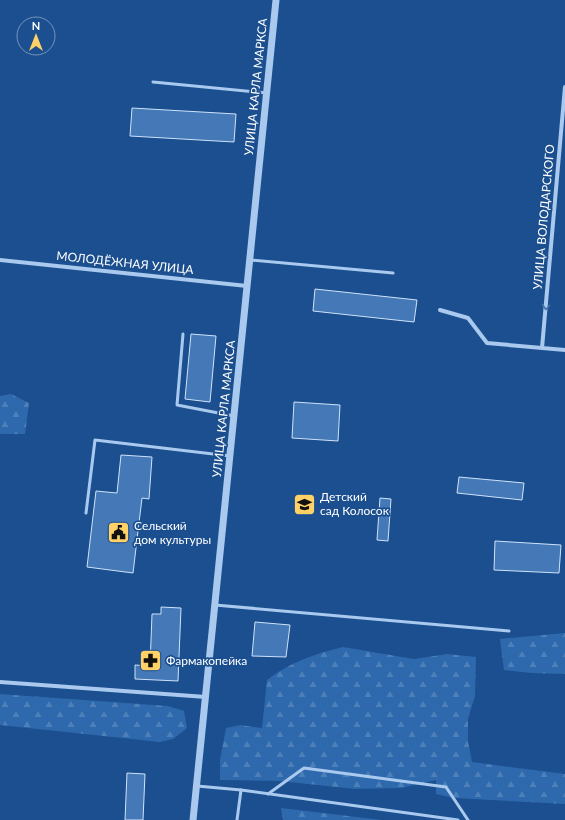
<svg xmlns="http://www.w3.org/2000/svg" width="565" height="820" font-family="Lato,sans-serif">
  <style>
    .forest { fill: url(#forest-firs) }
    .building { fill: #4478b7; stroke: #cfe3fa }
    .lines { fill: none; stroke-linecap: round; stroke-linejoin: round }
    .service { stroke: #a9c9ee; stroke-width: 3 }
    .minor { stroke: #a9c9ee; stroke-width: 4 }
    .tertiary { stroke: #a9c9ee; stroke-width: 7 }
    .oneway { stroke: #4674ac }
    .labels { text-anchor: middle; stroke-width: 3.5; stroke-linejoin: round; paint-order: stroke }
    .street-label { font-size: 12px; fill: #fff; stroke: #1b4f8f }
    .poi-label { font-size: 12px; fill: #fff; stroke: #1b4f8f; text-anchor: start }
  </style>
  <defs>
    <pattern id="forest-firs" width="22" height="20" patternUnits="userSpaceOnUse"><rect width="22" height="20" fill="#2e69ad"/><path d="M5 1l3.5 6h-7zM16 11l3.5 6h-7z" fill="#4d80b9"/></pattern>
  </defs>
  <rect width="100%" height="100%" fill="#1b4f8f"/>
  <g class="forest">
    <polygon points="11,394 29,403 25,434 0,434 0,396"/>
    <polygon points="565,633 565,674 531,673 504,670 500,639"/>
    <path d="M343 647 414 659 447 654 476 657 475 696 468 719V741L472 762 565 774V804L454 798 436 794V780L401 788 355 789 280 781 220 780V760L226 728 240 725 262 728 267 680C290 662 315 654 343 647Z"/>
    <polygon points="0,694 168,706 184,711 187,728 173,739 160,742 0,725"/>
    <polygon points="281,808 382,820 283,820"/>
  </g>
  <g class="building">
    <polygon points="132,108 236,114 234,142 130,136"/>
    <polygon points="315,289 417,300 414,322 313,311"/>
    <polygon points="191,334 216,336 210,402 185,399"/>
    <polygon points="294,402 340,405 338,441 292,438"/>
    <polygon points="121,455 152,457 149,499 142,498 133,573 87,567 96,491 117,493"/>
    <polygon points="459,477 524,483 522,500 457,493"/>
    <polygon points="380,498 391,499 388,541 377,540"/>
    <polygon points="495,541 561,545 559,573 494,570"/>
    <polygon points="161,607 181,608 178,681 135,679 135,665 150,666 152,614 161,614"/>
    <polygon points="255,622 290,625 286,657 252,656"/>
    <polygon points="127,773 145,774 143,820 125,820"/>
  </g>
  <g class="lines">
    <g class="service">
      <polyline points="153,82 267,93"/>
      <polyline points="250,260 393,273"/>
      <polyline points="183,334 177,405 234,416"/>
      <polyline points="86,513 95,440 230,456"/>
      <polyline points="215,605 509,631"/>
      <polyline points="197,786 241,790 458,820"/>
      <polyline points="268,794 304,768 446,787 468,820"/>
      <polyline points="237,820 241,790"/>
    </g>
    <g class="minor">
      <polyline points="0,260 247,286"/>
      <polyline points="440,310 468,318 487,343 565,350"/>
      <polyline points="542,348 565,87"/>
      <polyline points="0,682 206,697"/>
    </g>
    <polyline class="tertiary" points="193,820 276,0"/>
  </g>
  <defs><path id="oneway-chevron" d="M-2-3.5L2.5 0L-2 3.5" fill="none" stroke-width="1.6" stroke-linecap="round" stroke-linejoin="round"/></defs>
  <use class="oneway" href="#oneway-chevron" transform="translate(546 307) rotate(95)"/>
  <defs>
    <symbol id="school-square" viewBox="-11 -11 22 22"><rect x="-9" y="-9" width="18" height="18" rx="4" fill="#ffd166" stroke="#1b4f8f"/><path d="M0-5L7-2L0 1L-7-2ZM-4 1L0 2.5L4 1V4Q0 6-4 4Z" fill="#111"/></symbol>
    <symbol id="civic-square" viewBox="-11 -11 22 22"><rect x="-9" y="-9" width="18" height="18" rx="4" fill="#ffd166" stroke="#1b4f8f"/><path d="M-.6-6.5H3V-4.5H.6V-3L4-1V1h2V6H-6V1h2V-1L-.6-3ZM-1.2 2.5V6h2.4V2.5Z" fill="#111"/></symbol>
    <symbol id="pharmacy-square" viewBox="-11 -11 22 22"><rect x="-9" y="-9" width="18" height="18" rx="4" fill="#ffd166" stroke="#1b4f8f"/><path d="M-2-6h4v4h4v4h-4v4h-4v-4h-4v-4h4Z" fill="#111"/></symbol>
  </defs>
  <g fill-rule="evenodd">
    <use href="#school-square" x="292" y="492" width="25" height="25"/>
    <use href="#civic-square" x="106" y="520" width="25" height="25"/>
    <use href="#pharmacy-square" x="138" y="648" width="25" height="25"/>
  </g>
  <g class="labels">
    <g class="street-label">
      <text transform="translate(256 87) rotate(-84)" y="4">УЛИЦА КАРЛА МАРКСА</text>
      <text transform="translate(544 217) rotate(-85)" y="4">УЛИЦА ВОЛОДАРСКОГО</text>
      <text transform="translate(125 263) rotate(6)" y="4">МОЛОДЁЖНАЯ УЛИЦА</text>
      <text transform="translate(224 409) rotate(-84)" y="4">УЛИЦА КАРЛА МАРКСА</text>
    </g>
    <g class="poi-label">
      <text x="320" y="501">Детский<tspan x="320" dy="14">сад Колосок</tspan></text>
      <text x="134" y="530">Сельский<tspan x="134" dy="14">дом культуры</tspan></text>
      <text x="166" y="665">Фармакопейка</text>
    </g>
  </g>
  <g transform="translate(36 36)"><circle r="19" fill="#1b4f8f" stroke="#7695bc"/>
  <path d="M0-3L7 15L0 10L-7 15Z" fill="#ffd166"/>
  <text y="-6" font-size="11" font-weight="bold" text-anchor="middle" fill="#ffffff">N</text>
  </g>
</svg>
